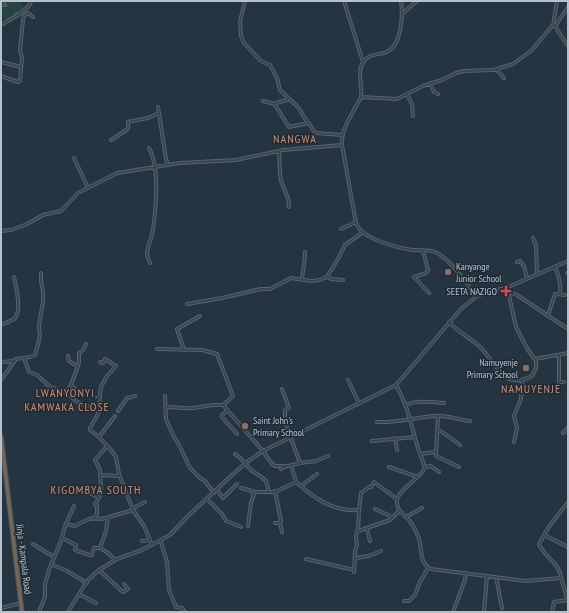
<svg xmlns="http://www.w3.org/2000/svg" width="569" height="613" font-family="'PT Sans Narrow',sans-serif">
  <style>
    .forest { fill: url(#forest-firs) }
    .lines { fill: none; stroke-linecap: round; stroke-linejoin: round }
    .minor-casing { stroke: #57646e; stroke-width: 4 }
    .highway-casing { stroke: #44515b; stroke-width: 5.5 }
    .minor { stroke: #394650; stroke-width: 2 }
    .highway { stroke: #776656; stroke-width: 3.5 }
    .education-dot { fill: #8d6e63; stroke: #1e2b36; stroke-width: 1.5 }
    .health-dot { fill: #e0444e; stroke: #1e2b36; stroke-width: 1.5 }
    .labels { text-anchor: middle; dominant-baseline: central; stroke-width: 3; stroke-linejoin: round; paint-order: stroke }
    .poi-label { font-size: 10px; fill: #b6c1cb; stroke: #1e2b36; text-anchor: start }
    .street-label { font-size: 10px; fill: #b6c1cb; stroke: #1e2b36 }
    .quarter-label { font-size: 12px; letter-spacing: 1px; fill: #d78865; stroke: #1e2b36 }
  </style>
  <defs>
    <pattern id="forest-firs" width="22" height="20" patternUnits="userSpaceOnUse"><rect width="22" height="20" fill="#274241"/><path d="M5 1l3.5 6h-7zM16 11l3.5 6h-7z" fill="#445c5b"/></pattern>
  </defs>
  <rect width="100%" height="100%" fill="#253441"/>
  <!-- forest -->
  <path class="forest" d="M1,1H19L25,9L7,21L1,16Z"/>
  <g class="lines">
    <defs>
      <path id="minor" d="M245,1L240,21L241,36L244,43L261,61L270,65L277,78L280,90L298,107L308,123
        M344,1L363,62
        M401,1C403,16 402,48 384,53C376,55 370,54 364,61C356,71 363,85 361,97C360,100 357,104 355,108C349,119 341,131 342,145L356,223C361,239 398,248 413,250C420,251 431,249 437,253C449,259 469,285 476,297
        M402,14L417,1
        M1,25C9,20 30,10 31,1
        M553,26L557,1
        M555,26L567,45
        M1,62L21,67
        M497,70L504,78
        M1,76L18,82L20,81L22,57L20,51L23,20L24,16L28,13L33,17
        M430,83L434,92L438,94
        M407,95L412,104L413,116
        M361,97L397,99L423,86L442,80L456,73L464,71L494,70L513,64L532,50L552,26L556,25L568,7
        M288,98L287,100L276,103L275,105L289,127L309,123L315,133L342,135
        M263,101L275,104
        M158,107L166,159L168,165
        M111,140L128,129V122L148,118L159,113
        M149,148C160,168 156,208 153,230C152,238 147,247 147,254C147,257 149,260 150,263
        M279,151C280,160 279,170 281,180C283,189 290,198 289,207
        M74,158L88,188
        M341,229L356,222
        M1,231L12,230L27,224L43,215L61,211L78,193L117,173L180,163L236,160L283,150L342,145
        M533,238L536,245L537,273
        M423,251L428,270L426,273L414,277L429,293
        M517,262L520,261L524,266L527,278
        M554,267C559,272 561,287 560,294
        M567,273H568
        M327,277L331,279L343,280
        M302,279C303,270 305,261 305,252
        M506,288L508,291L517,295L568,329
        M187,304L222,298L261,289H270L291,278L311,281L320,280L327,277L338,259L345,245L362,233
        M548,315L555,294L565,295
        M449,322C458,332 469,337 479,346C496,361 502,392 532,376L536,368V361L528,350L516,327L508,291
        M1,325C5,323 12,321 15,318C22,310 16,286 14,277
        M157,349L202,350L217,354L233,396L223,405L263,451L272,464L275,466H284
        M184,350L177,329L200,316
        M559,355V382H564
        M68,356L69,361L77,366
        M24,358L29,372L37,375L49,386L68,394L77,402L88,406
        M535,359L568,353
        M1,362L14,361
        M1,380L16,359L30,357L35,355L36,352L40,336L39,326L43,301V291L41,281V273
        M348,380L359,403
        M71,385L79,363V353L83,350L86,344
        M396,385C408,406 411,425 418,448C419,454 423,459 424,465C425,468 424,469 423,471C417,479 398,492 397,500C396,511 404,514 409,520C413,525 416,531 418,536C423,547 418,563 431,569L525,581L561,578L568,601
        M282,389L289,408L285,410V422L300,463L316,461L328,456
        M65,393L71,385L77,390
        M165,396L166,419L173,435L179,445L190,468L200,478L205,481L214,493
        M406,405C416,400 432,402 444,403
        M167,407C175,407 184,409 193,408C203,407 212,404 223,405
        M118,411L127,398L135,396
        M227,411L222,415V417L237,434
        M115,416L99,437L111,450L116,457L119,474L133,510L144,526L152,545
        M438,416L436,456L459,467
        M377,422C396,423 414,418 433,416C447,414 457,420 470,421
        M437,430L442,432L460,445
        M563,433L568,428
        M99,437L90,430V428L98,414L101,387L107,376L116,366L105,359L103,363L100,362
        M395,438L397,450
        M372,441L415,437
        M514,442L517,428L514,416L521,399L522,380
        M235,454C242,458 244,463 249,468C254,473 261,476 266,481L269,492
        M420,454L435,452
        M291,465L296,482
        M389,467L418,477
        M425,467L431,466L439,472
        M281,469C287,464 294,466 300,463
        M1,470L5,469
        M100,475L120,476
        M301,486L317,474
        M81,488L99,498
        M241,488L252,491L253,495
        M217,490L223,498L237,484
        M275,491L281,521L279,523H275
        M207,499L222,514L226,521L241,527
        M133,508L145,502
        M375,509L392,517
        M359,510L361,493L369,487H371L374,482L397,499
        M108,517L106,531L100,548L108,553L115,560
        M406,517L422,508
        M94,519L97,514V506L95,504L99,498L101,493L100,470L95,460L107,446
        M280,523L282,532
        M66,524L75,526L87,520L93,518L102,519L133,510
        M248,526L251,502L255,492H275L296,482C314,498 333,512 359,510L358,531L390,520L399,511
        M367,529L370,541
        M544,535L568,547
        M62,538L76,545L75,550L77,551L90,555H92L94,548H100
        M142,541L150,540
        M161,542L167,562L169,590L176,607L182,608L185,612
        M33,544L54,557
        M306,559L354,570
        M355,559L361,557L369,556L381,551
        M51,564L67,571L87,583
        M99,570L123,592L128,589L124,584
        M354,572L355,552L357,545L356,538L357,531
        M496,577L502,608
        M561,578C560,563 544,557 539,544L548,528L568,502
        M79,594L96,603
        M404,601H409L415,595L420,582L428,568
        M1,608L21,603
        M39,612L45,597V584L49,570L61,541L65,526L74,506
        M68,612L87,581L99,570L117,559L142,550L170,535L188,516L232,475L247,462L263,451L396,385L461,309L476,297L488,292L506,288L568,261
        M453,612L465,580L466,573
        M484,612L487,576
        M552,612L554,602L567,600"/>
      <path id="highway" d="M1,436L22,612"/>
    </defs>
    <!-- minor casing -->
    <use href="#minor" class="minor-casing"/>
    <!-- highway casing -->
    <use href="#highway" class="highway-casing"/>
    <!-- minor -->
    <use href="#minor" class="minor"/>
    <!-- highway -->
    <use href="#highway" class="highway"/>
  </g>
  <!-- markers -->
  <g class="education-dot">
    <circle cx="448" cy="272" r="4"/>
    <circle cx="526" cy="368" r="4"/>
    <circle cx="245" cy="426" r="4"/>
  </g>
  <path class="health-dot" d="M504 285h4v4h4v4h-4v4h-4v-4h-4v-4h4z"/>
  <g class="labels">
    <!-- poi labels -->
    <g class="poi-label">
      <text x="456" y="266">Kanyange<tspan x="456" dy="12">Junior School</tspan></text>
      <text x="497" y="291" text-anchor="end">SEETA NAZIGO</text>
      <text x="518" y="362" text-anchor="end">Namuyenje<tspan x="518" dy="12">Primary School</tspan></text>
      <text x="253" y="420">Saint John's<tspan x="253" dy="12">Primary School</tspan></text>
    </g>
    <!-- street labels -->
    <g class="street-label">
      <text transform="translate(24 559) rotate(83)">Jinja - Kampala Road</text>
    </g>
    <!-- quarter labels -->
    <g class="quarter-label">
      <text x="295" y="138">NANGWA</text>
      <text x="531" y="388">NAMUYENJE</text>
      <text x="67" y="392">LWANYONYI,<tspan x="67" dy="14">KAMWAKA CLOSE</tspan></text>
      <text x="96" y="489">KIGOMBYA SOUTH</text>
    </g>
  </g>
  <!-- border -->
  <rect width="569" height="613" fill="none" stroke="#b6c1cb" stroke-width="4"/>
</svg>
